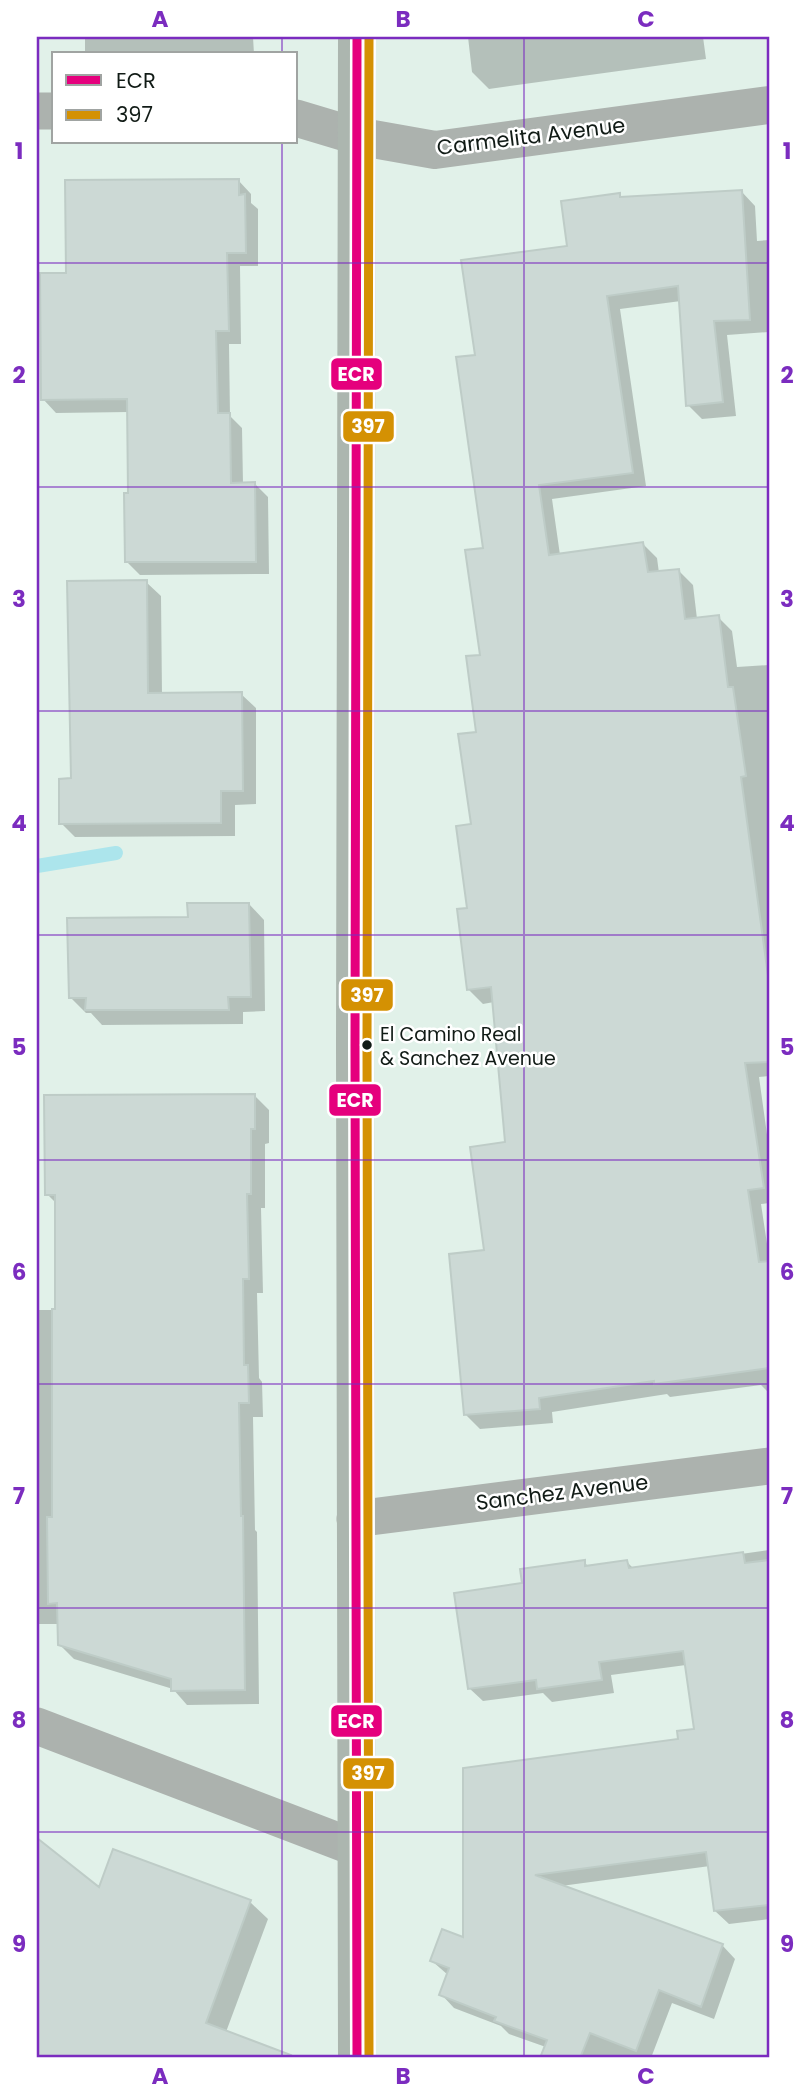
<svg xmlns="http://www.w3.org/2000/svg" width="806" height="2095" font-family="Poppins,sans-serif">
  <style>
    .shadow { fill: #0003 }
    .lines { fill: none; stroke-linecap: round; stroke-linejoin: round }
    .stream { stroke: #ace5ec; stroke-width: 14 }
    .building { fill: #ccd9d5; stroke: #beccc7; stroke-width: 2 }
    .minor { stroke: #acb2ae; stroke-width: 37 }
    .tertiary { stroke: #acb2ae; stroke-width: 38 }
    .primary { stroke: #acb6af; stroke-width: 38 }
    .bus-1-casing { stroke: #fff; stroke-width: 14 }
    .bus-2-casing { stroke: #fff; stroke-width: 14 }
    .bus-1 { stroke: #e5007d; stroke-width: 9 }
    .bus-2 { stroke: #d49103; stroke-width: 9 }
    .grid { fill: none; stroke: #7b2cbf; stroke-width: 2; stroke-opacity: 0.55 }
    .bus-dot { fill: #111b16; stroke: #fff; stroke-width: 2.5 }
    .labels { text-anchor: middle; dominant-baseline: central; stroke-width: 5; stroke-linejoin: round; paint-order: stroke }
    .bus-label { font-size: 19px; fill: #111b16; stroke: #fff; text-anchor: start }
    .street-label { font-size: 21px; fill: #111b16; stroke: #fff }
    .line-badge { stroke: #fff; stroke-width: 2.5 }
    .badge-label { font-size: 19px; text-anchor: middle; font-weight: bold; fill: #fff }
    .neatline { fill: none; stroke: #7b2cbf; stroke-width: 2.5 }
    .grid-label { font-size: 23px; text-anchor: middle; font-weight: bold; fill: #7b2cbf }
  </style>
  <rect width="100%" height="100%" fill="#e1f1e9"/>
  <!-- shadow -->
  <path class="shadow" d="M37,37H253L254,54H88L85,51V39H37Z
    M468,37H703L706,59L489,89L472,72Z
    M238,180L251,194V203L258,209V266H240L241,344H229L230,416L242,428L243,484H255L268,497L269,574L140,575L126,561L130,495L129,412L56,413L43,399L68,275Z
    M741,191L755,206L757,241L769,240V332L727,335L736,416L702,419L688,405L681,301L620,309L646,486L552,499L560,555L643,544L657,558L659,573L679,571L693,585L697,619L718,617L732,631L737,667L769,665V1076L759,1077L769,1149V1203L761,1204L769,1257V1390L767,1391L761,1385L670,1397L667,1394L552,1412L553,1423L480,1429L466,1415L486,1252L507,1143L494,1002L483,1004L469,990V909L482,656L485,550L477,356L569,247L619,195L623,199Z
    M146,582L161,596L162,695L241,694L256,708V804L235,805V836L75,837L61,823L73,780Z
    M249,904L264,920L265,1011L243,1012V1024L102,1025L91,1013H86L71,998Z
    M254,1095L269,1110V1143L265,1144V1208H261L263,1293H257L259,1378L262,1382L263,1417H253L255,1530L257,1532L259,1704L187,1705L173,1689L74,1659L59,1644V1624H37V1310H57V1204L47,1194Z
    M769,1550V1654L735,1659L761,1722L769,1730V1919L729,1924L715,1911L710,1866L561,1886L722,1945L735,1959L714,2019L672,2003L651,2058H577L509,2034L501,2026L454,2008L441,1994L448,1975L432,1961L465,1940L680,1741L696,1731L686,1665L611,1675L614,1693L552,1702L543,1693L483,1701L469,1688L524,1585L584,1562L589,1567L627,1562L634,1569Z
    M37,1840L99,1890L114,1851L250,1902L268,1919L226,2032L257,2055L255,2058H37Z"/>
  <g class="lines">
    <!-- stream -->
    <path class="stream" d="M37,866L116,853"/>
  </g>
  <!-- building -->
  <path class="building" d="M239,179V195L245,194L246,253H227L229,331H216L218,413H230L231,483L255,482L256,562H125L124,493H128L127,399L41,400L40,273H66L65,180Z
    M742,190L750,320L714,321L723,402L686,406L678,286L607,296L633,473L539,485L549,555L643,542L648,572L679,569L685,619L719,615L728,687H733L746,776L741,777L769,983V1062L745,1063L764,1188L748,1190L759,1262L769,1261V1368L654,1384V1381L539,1398L540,1409L464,1415L449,1254L484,1250L470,1147L505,1142L491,987L467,990L457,909L467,908L456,826L471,824L458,734L476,732L466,656L480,655L465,550L483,548L456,357L475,355L461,260L567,246L561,201L620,193V197Z
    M147,580L148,693L242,692L243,791H221V823L59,824V779L71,778L67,581Z
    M187,903H249L251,997H228L229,1010H85L86,998H69L67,918L188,917Z
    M255,1094V1129H251V1194H247L249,1279H243L244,1365H248L249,1403H239L241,1516H243L245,1690L171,1691V1679L58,1645L57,1603L48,1604L47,1517H52V1309H55V1195H45L44,1095Z
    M743,1552L745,1563L769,1560V1905L714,1911L706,1852L535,1875L723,1944L701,2007L659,1990L636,2051L590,2033L580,2058H540L547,2040L494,2021L496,2017L439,1995L449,1968L430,1961L442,1929L463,1937V1768L678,1739L677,1731L694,1729L683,1651L599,1662L602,1680L537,1689L536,1680L468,1689L454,1593L522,1583L520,1569L585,1560V1566L627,1560L629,1568Z
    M37,1838L99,1887L113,1849L251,1900L206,2023L291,2055L290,2058H37Z"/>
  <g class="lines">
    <!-- minor -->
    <path class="minor" d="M37,111H54
      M296,118L356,136
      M355,1519L769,1466
      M37,1726L356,1848"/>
    <!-- tertiary -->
    <path class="tertiary" d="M356,136L435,150L769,105"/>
    <!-- primary -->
    <path class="primary" d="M357,2058L355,1046L357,37"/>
    <defs>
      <path id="bus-1" d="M357,37L355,1046L357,2058"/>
      <path id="bus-2" d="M369,37L367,1046L369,2058"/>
    </defs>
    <!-- bus-1 casing -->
    <use href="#bus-1" class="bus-1-casing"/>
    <!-- bus-2 casing -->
    <use href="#bus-2" class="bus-2-casing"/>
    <!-- bus-1 -->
    <use href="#bus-1" class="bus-1"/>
    <!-- bus-2 -->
    <use href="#bus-2" class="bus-2"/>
  </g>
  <!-- grid -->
  <path class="grid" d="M282,37V54M524,37V2058M282,142V2058M37,263H769M37,487H769M37,711H769M37,935H769M37,1160H769M37,1384H769M37,1608H769M37,1832H769"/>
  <!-- markers -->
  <circle class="bus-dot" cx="367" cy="1045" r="6"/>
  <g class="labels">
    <!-- bus labels -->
    <g class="bus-label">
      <text x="380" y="1034">El Camino Real<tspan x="380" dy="24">&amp; Sanchez Avenue</tspan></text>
    </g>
    <!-- street labels -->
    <g class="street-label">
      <text transform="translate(531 136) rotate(-7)">Carmelita Avenue</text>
      <text transform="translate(562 1492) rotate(-7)">Sanchez Avenue</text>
    </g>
  </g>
  <g class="line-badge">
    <rect x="330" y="357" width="53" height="34" rx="7" fill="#e5007d"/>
    <rect x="342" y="410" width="53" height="33" rx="7" fill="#d49103"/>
    <rect x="340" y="978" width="54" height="34" rx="7" fill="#d49103"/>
    <rect x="328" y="1083" width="54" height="34" rx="7" fill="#e5007d"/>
    <rect x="330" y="1704" width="53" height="34" rx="7" fill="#e5007d"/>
    <rect x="342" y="1757" width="53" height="33" rx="7" fill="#d49103"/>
  </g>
  <g class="badge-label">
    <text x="356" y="381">ECR</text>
    <text x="368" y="433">397</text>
    <text x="367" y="1002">397</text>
    <text x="355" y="1107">ECR</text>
    <text x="356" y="1728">ECR</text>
    <text x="368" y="1780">397</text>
  </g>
  <!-- border -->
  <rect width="806" height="2095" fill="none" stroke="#ffffff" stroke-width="77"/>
  <!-- legend -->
  <rect x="52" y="52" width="245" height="91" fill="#ffffff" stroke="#a0a4a2" stroke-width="2"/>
  <rect x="66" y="75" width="35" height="10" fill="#e5007d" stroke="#a0a4a2" stroke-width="2"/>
  <text x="116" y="88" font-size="21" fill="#111b16">ECR</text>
  <rect x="66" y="110" width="35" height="10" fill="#d49103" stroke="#a0a4a2" stroke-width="2"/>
  <text x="116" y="122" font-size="21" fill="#111b16">397</text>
  <rect x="38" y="38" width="730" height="2018" class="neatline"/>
  <g class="grid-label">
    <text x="160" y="27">A</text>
    <text x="403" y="27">B</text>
    <text x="646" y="27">C</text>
    <text x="19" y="159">1</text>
    <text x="787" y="159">1</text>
    <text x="19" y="383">2</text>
    <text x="787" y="383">2</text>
    <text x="19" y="607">3</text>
    <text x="787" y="607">3</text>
    <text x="19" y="831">4</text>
    <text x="787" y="831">4</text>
    <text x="19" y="1055">5</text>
    <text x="787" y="1055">5</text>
    <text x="19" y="1280">6</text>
    <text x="787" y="1280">6</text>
    <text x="19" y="1504">7</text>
    <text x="787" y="1504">7</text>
    <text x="19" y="1728">8</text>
    <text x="787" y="1728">8</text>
    <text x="19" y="1952">9</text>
    <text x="787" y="1952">9</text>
    <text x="160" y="2084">A</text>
    <text x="403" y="2084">B</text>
    <text x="646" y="2084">C</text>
  </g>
</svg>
